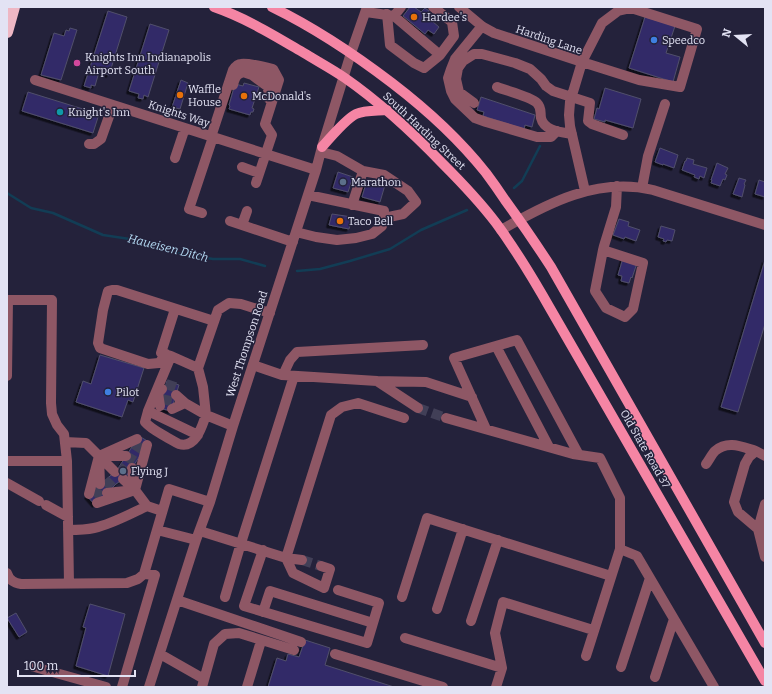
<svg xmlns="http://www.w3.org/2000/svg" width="772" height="694" font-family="Bitter,serif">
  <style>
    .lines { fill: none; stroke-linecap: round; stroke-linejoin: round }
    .stream { stroke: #123d55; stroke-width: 2.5 }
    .building { fill: #332968; stroke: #504f6b; filter: url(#shadow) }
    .minor-tunnel { stroke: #413f57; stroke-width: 10; stroke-dasharray: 10 5; stroke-linecap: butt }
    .minor { stroke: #8e5765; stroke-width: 10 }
    .major { stroke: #f585a4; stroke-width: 10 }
    .highway { stroke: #eeb7c4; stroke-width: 12 }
    .food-dot { fill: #e8710a; stroke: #24223b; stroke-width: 1.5 }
    .shop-dot { fill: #3f7fe0; stroke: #24223b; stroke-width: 1.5 }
    .hotel-dot { fill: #d1479c; stroke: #24223b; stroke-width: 1.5 }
    .culture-dot { fill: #0f9aa8; stroke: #24223b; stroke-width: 1.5 }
    .service-dot { fill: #5c6f8a; stroke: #24223b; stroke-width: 1.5 }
    .labels { text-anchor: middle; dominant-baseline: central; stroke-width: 3; stroke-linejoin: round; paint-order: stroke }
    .poi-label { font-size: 11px; fill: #e3e3f4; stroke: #24223b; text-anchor: start }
    .street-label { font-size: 11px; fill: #e3e3f4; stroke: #24223b }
    .water-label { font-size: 12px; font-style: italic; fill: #b3d9f3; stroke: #24223b }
  </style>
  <defs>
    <filter id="shadow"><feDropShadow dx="-2.5" dy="2.5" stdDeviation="0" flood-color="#0009"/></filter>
  </defs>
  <rect width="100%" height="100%" fill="#24223b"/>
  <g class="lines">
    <!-- stream -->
    <path class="stream" d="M514,188L522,181L540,146
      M7,193L31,208L53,213L103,235L143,241L176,253L213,259H240L265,266
      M297,271L320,269L350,261L390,249L421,230L467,210"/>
  </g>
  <!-- building -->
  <path class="building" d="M410,7H414L421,12L425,8L429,11L426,16L439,27L434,34L428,30L425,34L403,16Z
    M108,11L127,17L109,75L99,72L95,86L91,85V88L84,86Z
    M645,17L675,26L666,53L680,57L673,82L629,68Z
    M150,24L169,30L148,97L144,95L143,99L138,98L139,94L129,91Z
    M70,28L77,30L61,80L41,75L54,33L64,36L66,30L69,31Z
    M181,80L188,83L180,109L172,107Z
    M244,83L259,87L252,108L254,109L253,112H251L250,115L229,109L230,106L229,105L235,84L243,86Z
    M605,88L641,99L633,128L605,120V122L594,119L597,108L599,109Z
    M28,92L99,114L93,133L22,111Z
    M481,97L535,115L532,127L525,125L524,129L483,116L484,112L477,110Z
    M660,148L678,155L674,168L663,164V165L655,162Z
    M687,158L694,160L693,164L707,168L704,178L700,176L699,179L694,177L695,175L682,170L685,161H686Z
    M717,163L728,168L725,174L727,175L725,180L723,179L720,186L711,183L712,180H711Z
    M338,172L353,177L348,192L333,188Z
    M739,178L746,180L744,184L745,185L742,197L733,194Z
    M367,180L385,185L380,202L362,197Z
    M759,180L765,182V197L755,194Z
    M332,214L352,217L349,229L329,225Z
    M619,219L629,222L628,226L640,230L636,241L625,237L624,239L613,235Z
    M661,226L675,230L672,241L667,240L666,242L663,241L664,239L658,237Z
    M623,258L637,263L632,278L631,277L629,283L621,281L622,276L618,275Z
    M765,260V324L738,412L721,407Z
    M100,355L144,368L133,402L128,400L122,417L76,402L83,381L91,384Z
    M167,381L179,385L171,411L159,408Z
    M139,436L149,442L126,477L116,484L95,505L87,496L117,470Z
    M90,604L125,614L108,676L76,666L86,628L83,627Z
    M16,613L27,632L19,637L7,618Z
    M305,640L330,648L325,665L394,687H268L277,658L286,661L288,654L299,657Z"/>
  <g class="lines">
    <!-- minor-tunnel -->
    <path class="minor-tunnel" d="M166,384L178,388
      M162,399L174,402
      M418,408L446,418
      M134,444L143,450
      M126,456L136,462
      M119,467L128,474
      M105,480L113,488
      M94,489L102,498
      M302,560L321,566"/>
    <!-- minor -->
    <path class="minor" d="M459,7L483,27L494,33L582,62L570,102L569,115L570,126L585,191
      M631,8L697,29L680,87L639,80L582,62L602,23L618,11Z
      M366,12L394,16L401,7
      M387,14L390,45L414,63L424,68L440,55
      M394,16L440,55L454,36L452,22L433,7
      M482,26L455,59L451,69L448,78L451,91L455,99L475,118L486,122L537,137H551L557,131
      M246,73L252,75L267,86L269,93
      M35,80L316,170
      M233,85C234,81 235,76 239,74C243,71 263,71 266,74C272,80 270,92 269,99
      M497,87C507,91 530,96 537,103C542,108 540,112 541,118C544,131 561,132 572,134
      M474,103L459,92L456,79L458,68L463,61L474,54H482L515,63L530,69L541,79L546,86L553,91L590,103L588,121L592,124L623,135
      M211,137L233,70C235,67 237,64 241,64C248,63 265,67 273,69L279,80L265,124L272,135L256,183
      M89,144H94L101,139L113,105
      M321,152L337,156L363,171L352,205
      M175,158L185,128
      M242,167L259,173
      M363,171L384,175L408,191L416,202L403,214L384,218
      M642,188L648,156L665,104
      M247,211L242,225L293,242
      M202,213L189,209L213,137
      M230,221L242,225
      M501,230C548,203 597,177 653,190L765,225
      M296,232L316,237L337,240L356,238L372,234L382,226L384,218V211L308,195
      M603,250L643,263L633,309L625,317L606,308L595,291L603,250L604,246L616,207L617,186
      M175,309L161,353L171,356L198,368
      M496,346L549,447
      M166,354L159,363L148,364L100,348L98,343L103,310L108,291L112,290H117L214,321
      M171,356L148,411L145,422C151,429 160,433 168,438C172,440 176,443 179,444C196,449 202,426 206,415L185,403L172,409
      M253,365L282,375L377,381L418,408
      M283,375L290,360L297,352L423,345
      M7,376L8,300H52L51,403L52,414L57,425L64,434L67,461L69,584
      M377,381L426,382L472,397
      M176,395L185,403L180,402
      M160,406L158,393L162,389
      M148,411L198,435
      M446,418L573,454L600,458L620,498V549L586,656
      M233,426L206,415L203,387L198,368L218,310L229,303L241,304L270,313
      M486,429L454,358L517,340L579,455
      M65,442L86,443L115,472
      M147,445L135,490L147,506
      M765,456L756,451L749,457L745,464L734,502L738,512L758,529L765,531
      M7,461H67
      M706,464C709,460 712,454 715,451C728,440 742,447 756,451
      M132,468L134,486
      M123,479L135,490
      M7,483L39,501
      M100,484L99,456H126
      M89,494L99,456L137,439
      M97,503L135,490L107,493
      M765,504L758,529L765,557
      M46,505L68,517
      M68,530C77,530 85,530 94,528C112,524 130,514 147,506L162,511
      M157,530L196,540
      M200,531L286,558L331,415L342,407L358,403L404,418
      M620,549L637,556L714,687
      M263,550L244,606L367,643L379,603L338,590
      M302,560L286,558L293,573L324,588L330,569L321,566
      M7,573C9,580 14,583 21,584L127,583L138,579L144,574L169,489L210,502
      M225,597L241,543L294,376
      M402,597L427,518L611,576
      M177,600L301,642
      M437,609L463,529
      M263,612L270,591L373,623
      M471,621L498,540
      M405,638L502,668L496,687
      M160,654L204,679
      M335,654L443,687
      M31,666L106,687
      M621,667L650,578
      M502,668L495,633L503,602L593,630
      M655,677L674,619
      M122,687L155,575L144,574
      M149,687L196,540L210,502L233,426L316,170L322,147L351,53L367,7
      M202,687L214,644L225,634L239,633L294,650
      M247,687L261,641"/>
    <!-- major -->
    <path class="major" d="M214,7C246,18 275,36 304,53C317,61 332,69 345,78C381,103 413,133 443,164C462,183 480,202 496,223C516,250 534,280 551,310L765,681
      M272,7C315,28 354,54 392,83C426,109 459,139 486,173C492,181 499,191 505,200C521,222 536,244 551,267L765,643
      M322,147C329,139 347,118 356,114C365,110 377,111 387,110"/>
    <!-- highway -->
    <path class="highway" d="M7,32L14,7"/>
  </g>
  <!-- markers -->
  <g class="food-dot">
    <circle cx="414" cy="17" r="4"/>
    <circle cx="180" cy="95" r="4"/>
    <circle cx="244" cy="96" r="4"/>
    <circle cx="340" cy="221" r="4"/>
  </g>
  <g class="shop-dot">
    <circle cx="654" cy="40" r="4"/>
    <circle cx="108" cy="392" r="4"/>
  </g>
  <circle class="hotel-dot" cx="77" cy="63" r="4"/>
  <circle class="culture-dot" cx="60" cy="112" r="4"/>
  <g class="service-dot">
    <circle cx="343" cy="182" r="4"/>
    <circle cx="123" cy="471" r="4"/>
  </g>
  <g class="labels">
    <!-- poi labels -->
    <g class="poi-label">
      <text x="422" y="17">Hardee's</text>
      <text x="662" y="40">Speedco</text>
      <text x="85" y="57">Knights Inn Indianapolis<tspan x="85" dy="13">Airport South</tspan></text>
      <text x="188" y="89">Waffle<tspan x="188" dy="13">House</tspan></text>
      <text x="252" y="96">McDonald's</text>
      <text x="68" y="112">Knight's Inn</text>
      <text x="351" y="182">Marathon</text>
      <text x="348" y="221">Taco Bell</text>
      <text x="116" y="392">Pilot</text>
      <text x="131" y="471">Flying J</text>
    </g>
    <!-- street labels -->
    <g class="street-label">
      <text transform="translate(549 40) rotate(19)">Harding Lane</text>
      <text transform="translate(179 114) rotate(18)">Knights Way</text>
      <text transform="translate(424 131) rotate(43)">South Harding Street</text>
      <text transform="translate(247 344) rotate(-72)">West Thompson Road</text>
      <text transform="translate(645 449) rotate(60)">Old State Road 37</text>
    </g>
    <!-- water labels -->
    <g class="water-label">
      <text transform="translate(168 248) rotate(14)">Haueisen Ditch</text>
    </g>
  </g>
  <!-- border -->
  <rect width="772" height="694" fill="none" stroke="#e3e3f4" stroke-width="16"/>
  <!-- north arrow -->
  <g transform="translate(736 36) rotate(288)" stroke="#24223b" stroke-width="3" paint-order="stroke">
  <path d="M0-3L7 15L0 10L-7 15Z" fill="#e3e3f4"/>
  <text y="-6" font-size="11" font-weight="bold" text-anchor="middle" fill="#e3e3f4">N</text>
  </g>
  <!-- scale -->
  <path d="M18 670v6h117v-6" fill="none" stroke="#e3e3f4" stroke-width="2"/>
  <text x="24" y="670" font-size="12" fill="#e3e3f4" stroke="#24223b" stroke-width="3" paint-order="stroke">100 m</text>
</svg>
